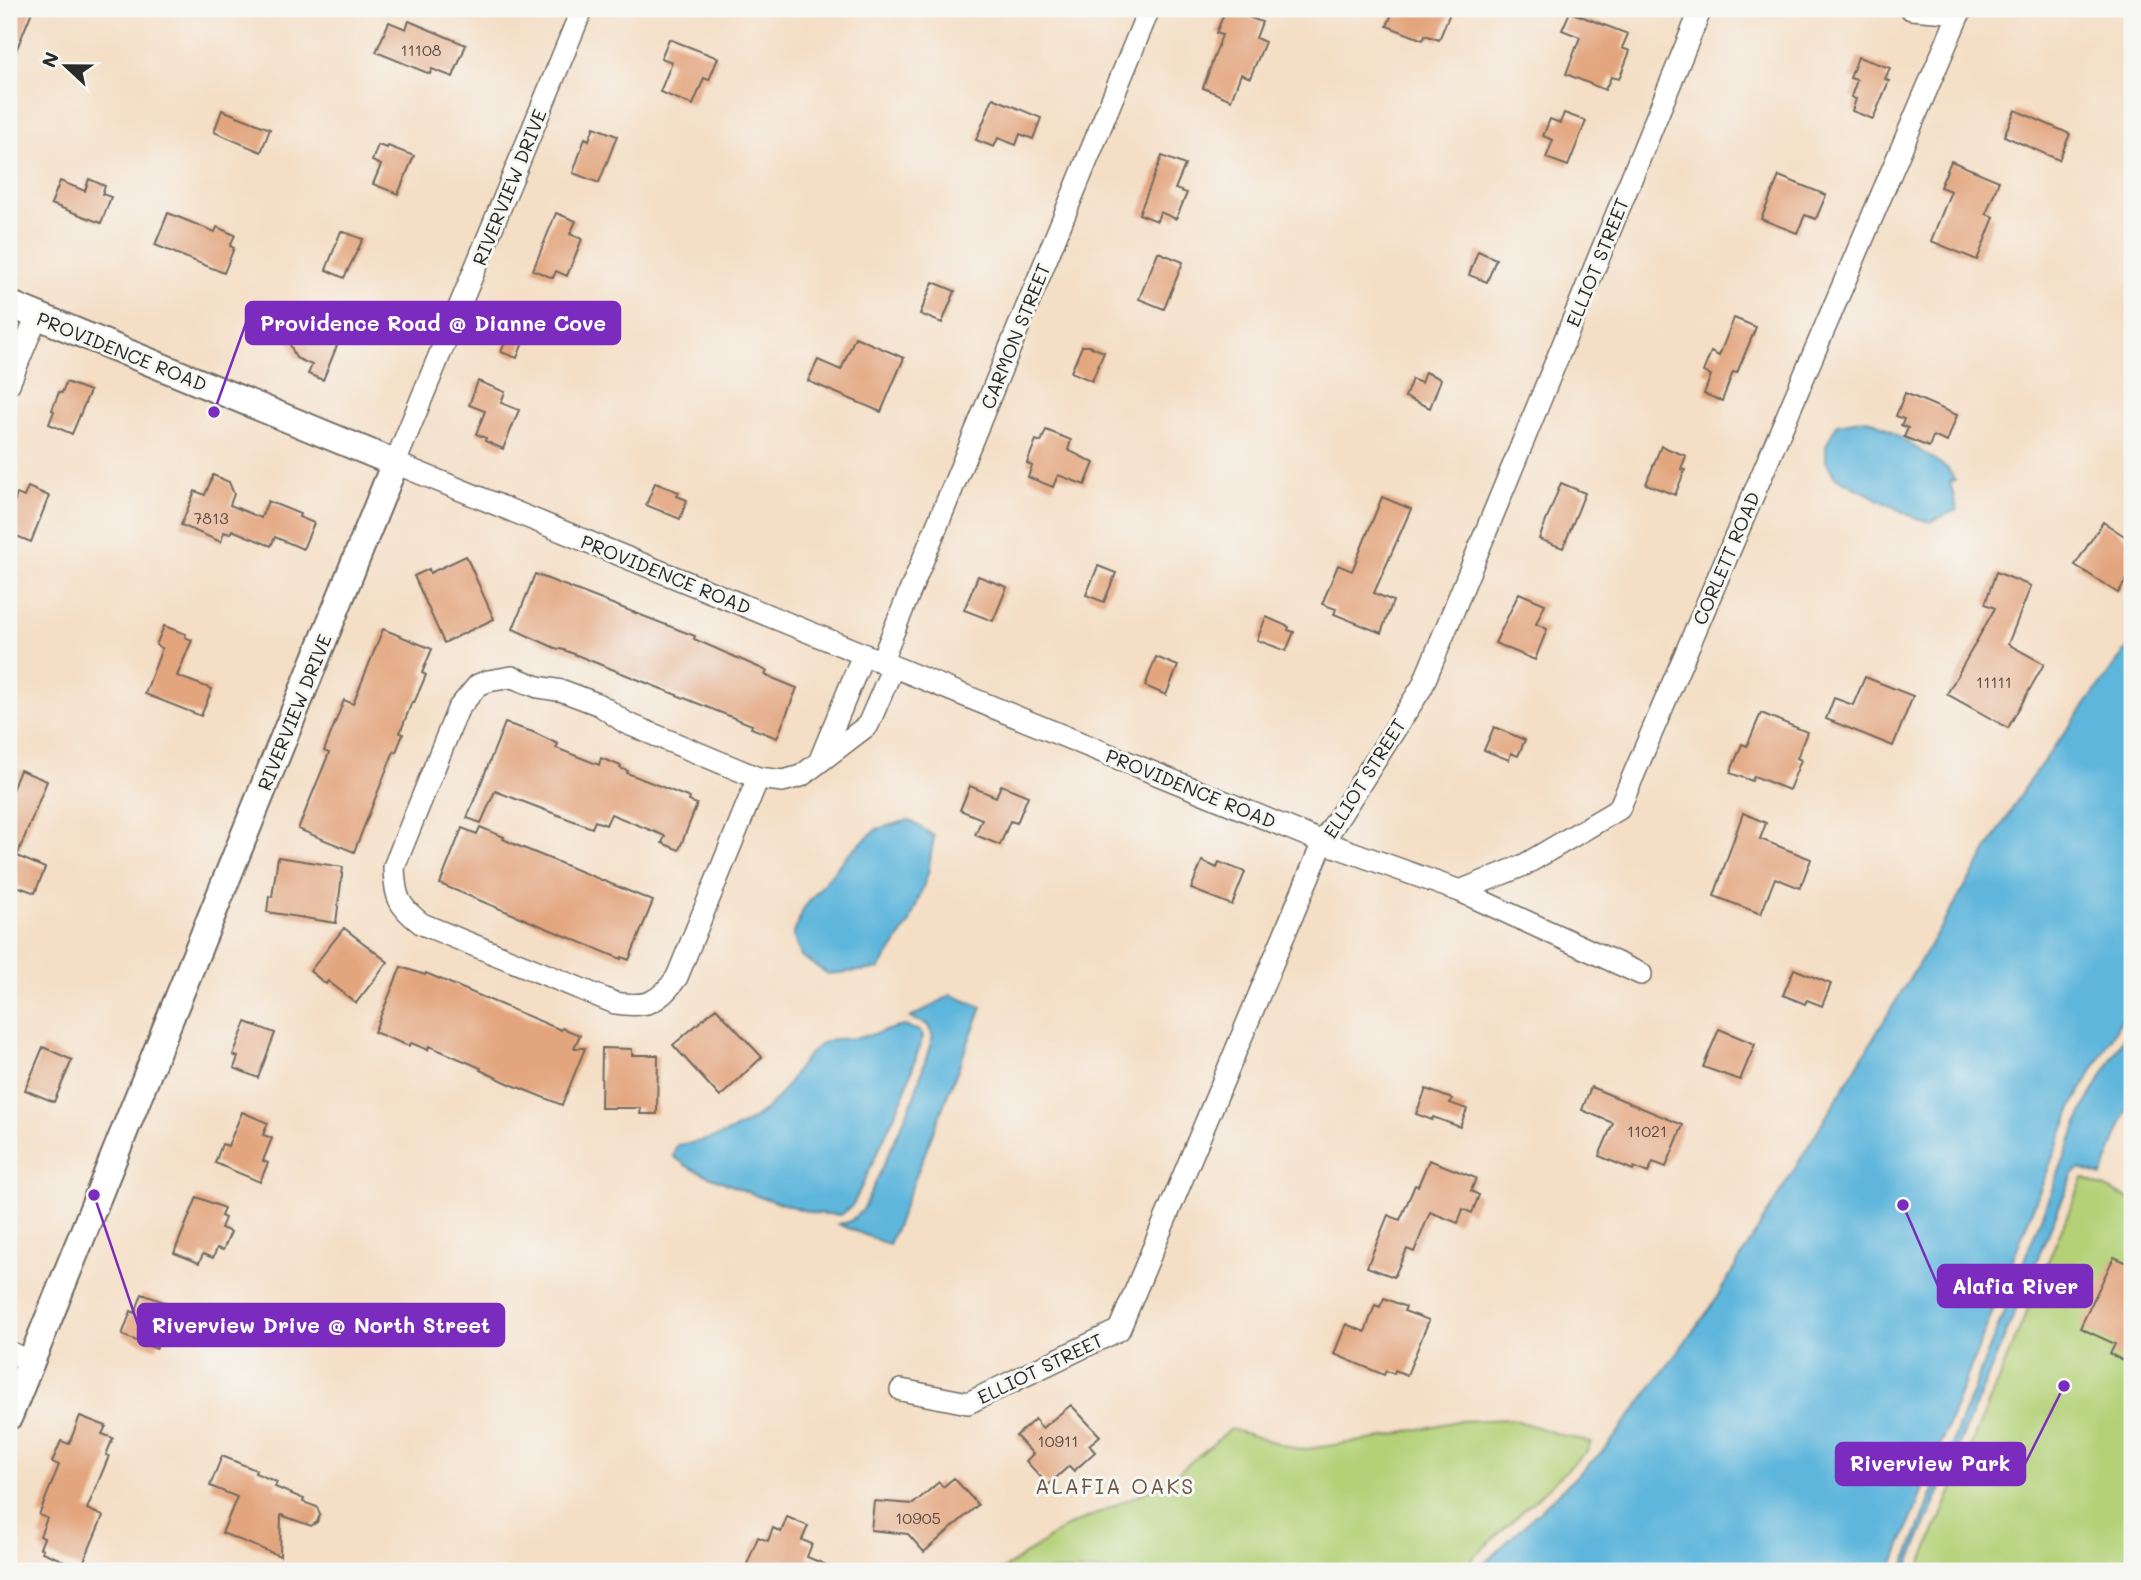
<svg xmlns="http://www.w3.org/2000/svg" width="2141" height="1580" font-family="Mali,sans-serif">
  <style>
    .green { fill: #b4d178; stroke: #707e52; stroke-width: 2 }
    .water { fill: #5fb6dc; stroke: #457084; stroke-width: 2 }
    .building { fill: #e3a57e }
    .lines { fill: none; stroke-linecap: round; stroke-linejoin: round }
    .minor-casing { stroke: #716a61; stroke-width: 24 }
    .tertiary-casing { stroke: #716a61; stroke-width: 30 }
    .minor { stroke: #fff; stroke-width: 21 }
    .tertiary { stroke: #fff; stroke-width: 26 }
    .labels { text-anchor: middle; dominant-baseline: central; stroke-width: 6; stroke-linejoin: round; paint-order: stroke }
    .number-label { font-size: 16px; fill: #594a40 }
    .street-label { font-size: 19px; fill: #2b2b2b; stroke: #f6f6f2 }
    .neighbourhood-label { font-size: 21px; letter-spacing: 2px; fill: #6b5648; stroke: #f6f6f2 }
    .leader { fill: none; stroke: #7b2cbf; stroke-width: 2.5 }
    .callout-dot { fill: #7b2cbf; stroke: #f6f6f2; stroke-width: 2.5 }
    .callout { fill: #7b2cbf; stroke: #7b2cbf; stroke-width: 2.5 }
    .callout-label { font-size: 21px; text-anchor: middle; font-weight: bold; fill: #fff }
  </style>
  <rect width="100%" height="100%" fill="#f6f6f2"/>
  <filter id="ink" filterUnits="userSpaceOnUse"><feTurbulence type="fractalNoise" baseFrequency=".0143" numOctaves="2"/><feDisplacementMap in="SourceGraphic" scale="14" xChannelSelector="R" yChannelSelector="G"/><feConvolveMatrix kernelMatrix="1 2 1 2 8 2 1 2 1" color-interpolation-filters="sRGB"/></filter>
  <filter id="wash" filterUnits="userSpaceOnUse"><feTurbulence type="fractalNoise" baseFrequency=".00686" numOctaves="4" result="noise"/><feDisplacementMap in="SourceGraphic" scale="28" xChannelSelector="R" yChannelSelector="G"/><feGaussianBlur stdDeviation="1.57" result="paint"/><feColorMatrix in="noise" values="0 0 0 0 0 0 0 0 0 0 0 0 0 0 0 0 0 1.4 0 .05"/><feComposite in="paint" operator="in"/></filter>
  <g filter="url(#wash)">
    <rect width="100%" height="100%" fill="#f4dec5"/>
    <!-- green -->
    <path class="green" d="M2083,1178L2132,1200V1571H1918Z
      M1512,1419L1561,1435L1591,1442L1587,1451L1459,1571H1001L1063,1529L1165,1483L1231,1429L1300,1450L1375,1439L1457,1421Z"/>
    <!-- water -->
    <path class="water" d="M1867,419L1879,424L1947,468L1955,480L1950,482L1957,510L1930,522L1913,517L1835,477L1826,461V446L1837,424Z
      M2132,642V1001L2074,1103L1891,1571H1476L1607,1447L1711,1307L2029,781Z
      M909,820L934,836L928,873L910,922L879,969L828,974L801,956L793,935L804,908L846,856L877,829Z
      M951,995L982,1007L889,1245L838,1224L849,1222L863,1210L913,1100L933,1036L927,1024L910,1018Z
      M2132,1023V1095L2102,1176L2080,1169L2073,1174L1906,1571H1902L2084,1108Z
      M904,1026L920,1031L923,1036L903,1097L853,1205L841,1215L813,1213L757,1196L690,1168L673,1156L677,1145C714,1141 752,1127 777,1098C792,1081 802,1057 821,1044C833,1036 844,1040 857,1038C873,1035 888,1029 904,1026Z"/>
    <g id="blocks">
      <!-- building -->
      <path class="building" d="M9,9H33L9,68Z
        M1226,9L1262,22L1256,38L1265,42L1250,78L1241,74L1231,100L1203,88L1222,35L1216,33Z
        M1394,9H1438L1450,13L1439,40L1425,35L1423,40L1387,26Z
        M1570,12L1628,34L1622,48L1630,51L1619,79L1611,77L1605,90L1566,74L1580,37L1562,30Z
        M409,21L466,45L453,77L432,69L430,74L376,52L389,22L406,29Z
        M669,39L718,58L709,80L704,78L693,105L660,92L672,62L661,58Z
        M1858,57L1890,68L1885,79L1889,81L1873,119L1852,111L1856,99L1851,97L1857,80L1850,78Z
        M993,98L1041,118L1033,139L1020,134L1016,145L998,138L994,147L976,140Z
        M222,110L270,129L261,152L214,132Z
        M2015,110L2070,134L2059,160L2004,136Z
        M1564,113L1586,121L1568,166L1546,158L1553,140L1543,136L1550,119L1560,123Z
        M594,127L617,136L599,183L573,173L585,138L589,140Z
        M378,145L387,148L388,146L414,156L398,194L373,184L381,165L372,161Z
        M1162,156L1185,165L1175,189L1187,193L1176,219L1160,212L1157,221L1139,214Z
        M1951,161L1999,181L1986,214L1994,217L1977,260L1931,241L1951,191L1940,187Z
        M1779,176L1826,195L1816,219L1805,215L1797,233L1761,219Z
        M89,179L105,186L102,194L111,197L101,223L51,204L60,181L85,191Z
        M168,213L215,232L217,227L235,235L230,246L234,248L224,273L155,245Z
        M556,213L576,221L570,234L582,239L567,276L556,271L553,278L533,270Z
        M341,231L363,239L344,278L326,270Z
        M1478,251L1496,259L1487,282L1469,275Z
        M1158,252L1183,262L1164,309L1139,299Z
        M933,282L955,291L942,323L920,314Z
        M504,303L529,313L520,335L525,337L517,358L501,352L506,340L501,338L504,330L495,326Z
        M318,313L346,324L323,380L308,374L312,365L296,358L289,342L295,328L309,334Z
        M1734,318L1756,327L1737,373L1733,372L1722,401L1704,394L1711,375L1703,372L1711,352L1719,356Z
        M855,337L904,358L881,412L808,381L818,360L841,370Z
        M1082,346H1089L1104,352L1092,381L1071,372Z
        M1425,372L1441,379L1430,408L1405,397L1412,379L1421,383Z
        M478,381L505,392L501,403L519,410L503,449L485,441L486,438L476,434L485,411L469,405Z
        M66,382L90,391L72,434L49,424L54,411L52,410L59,392L62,393Z
        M1905,393L1957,415L1947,442L1933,436L1929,447L1904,437L1908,428L1901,425L1904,419L1896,416Z
        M1046,430L1071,440L1068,450L1094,463L1085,485L1058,475L1053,487L1028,477L1032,466L1027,463L1036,440L1041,442Z
        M1661,446L1686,456L1681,469L1685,470L1675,495L1646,484Z
        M213,475L229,482L234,494L230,505L261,518L268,501L300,514L299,517L314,523L303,549L275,537L271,546L232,530L230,534L224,532L221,542L181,525L195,491L205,495Z
        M655,483L679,492L677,496L687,500L680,519L646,505Z
        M1561,483L1585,493L1563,548L1539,539Z
        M28,487L49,496L31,542L9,533V516L17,494L24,497Z
        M1382,497L1411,509L1374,593L1393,601L1381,633L1334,614L1336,609L1322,604L1338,565L1352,571Z
        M2103,522L2132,541V571L2118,593L2075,565Z
        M466,556L494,619L444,643L414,576L429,569L430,573Z
        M1098,566L1116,573L1104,602L1086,595Z
        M1996,572L2031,586L2008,644L2044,664L2008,728L1947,694L1995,608L1985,604Z
        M535,574L695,636L694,639L767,671L765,675L797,688L777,738L751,728L752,725L564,650L555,648L513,629Z
        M978,576L1007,587L993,621L964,610Z
        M1519,593L1545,604L1536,624L1547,629L1535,660L1495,643Z
        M1266,617L1289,627L1288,630L1294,632L1286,651L1257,640Z
        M164,626L186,634L185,637L192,640L177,676L212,689L201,716L145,694L162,648L156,645Z
        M383,629L432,649L422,673L426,675L414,703L412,702L400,733L403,734L396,752L394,751L354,852L298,829L329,753L324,751L344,700L353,704Z
        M1156,657L1178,666L1166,695L1145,686Z
        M1865,677L1913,696L1893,746L1826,719L1834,698L1853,705Z
        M1761,713L1807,732L1797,758L1801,760L1789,790L1754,776L1752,781L1730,773L1742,744L1747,746Z
        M505,723L533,732L558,744L556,748L599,765L601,758L621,766L620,768L628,771L627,773L690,798L689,801L697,804L679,850L662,843L665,836L611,814L606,825L595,821L592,828L495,791L481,823L467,818Z
        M1494,727L1525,740L1518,756L1511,753L1509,760L1484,750Z
        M20,770L47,781L17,856L45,868L35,893L9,883V798Z
        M1001,785L1028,796L1017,823L1010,821L1000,845L975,835L982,819L960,810L970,786L996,797Z
        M1743,813L1766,823L1760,839L1811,859L1800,888L1775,878L1761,914L1714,896Z
        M480,827L504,837L503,839L516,845L653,901L629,960L622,957L621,959L440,884L462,828L477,834Z
        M278,857L343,867L336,923L267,912L269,896L272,897Z
        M1202,861L1217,868L1219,862L1245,872L1232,905L1191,889Z
        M344,928L388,962L356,1003L328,981L326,984L310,971Z
        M401,967L425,975L426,973L561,1030L562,1028L580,1035L574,1048H585L562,1105L510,1084L480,1070L481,1068L429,1046L428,1050L411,1043L409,1046L374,1032Z
        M1794,969L1831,984L1822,1006L1807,1000L1805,1004L1783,995Z
        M716,1008L762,1057L720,1097L673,1045Z
        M246,1022L275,1033L258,1078L234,1068L238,1057L233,1055Z
        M1719,1029L1755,1044L1740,1080L1703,1067Z
        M43,1047L72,1060L54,1102L25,1090Z
        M602,1048L632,1049V1055H658L657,1114H640L641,1108H601Z
        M1591,1087L1683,1125L1666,1167L1653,1162L1648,1173L1634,1167L1633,1170L1599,1156L1613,1123L1582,1110Z
        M1426,1089L1452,1099L1450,1103L1467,1109L1460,1127L1433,1117L1432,1120L1416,1114Z
        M242,1112L268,1123L263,1135L272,1138L263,1161L268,1163L260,1182L215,1163L222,1144L228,1146Z
        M1429,1160L1476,1178L1471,1191L1479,1195L1472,1213L1463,1209L1458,1223L1430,1212L1414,1252L1407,1249L1394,1277L1367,1267L1388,1215L1400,1220L1415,1185L1418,1186Z
        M197,1197L224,1208L221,1216L225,1218L221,1228L231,1232L223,1250L217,1248L213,1258L203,1254L199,1263L174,1253Z
        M2114,1257L2132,1265V1365L2110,1354L2115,1344L2080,1328Z
        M142,1294L167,1303L156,1329L164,1332L156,1349L122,1335L131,1311L135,1313Z
        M1384,1298L1406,1307L1404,1311L1429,1320L1407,1375L1395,1370L1394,1374L1386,1371L1384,1375L1334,1354L1346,1324L1365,1332L1375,1305L1380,1307Z
        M1071,1405L1100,1436L1089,1445L1095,1452L1074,1471L1069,1466L1048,1485L1026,1461L1033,1454L1016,1436L1035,1419L1042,1428Z
        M80,1416L106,1426L102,1434L113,1438L106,1455L109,1456L87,1509L103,1516L81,1568L42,1552L43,1549L40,1548L44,1538L40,1536L47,1518L39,1515L59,1465L52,1462L61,1441L69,1444Z
        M222,1456L256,1470L255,1473L277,1482L275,1487L304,1499L303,1502L317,1507L320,1515L317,1522L311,1526L281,1515L280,1556L222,1533L237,1497L210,1486Z
        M954,1478L978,1505L924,1552L908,1534L871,1530L874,1501L913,1504L939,1482L943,1487Z
        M787,1517L808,1526L802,1540L812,1544L807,1557L841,1571H756L746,1567L758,1537L768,1541L773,1528L781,1532Z"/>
    </g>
  </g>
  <g filter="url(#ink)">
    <use href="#blocks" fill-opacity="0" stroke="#716a61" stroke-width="2"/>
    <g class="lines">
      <defs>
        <path id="minor" d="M582,9L395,463L1323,842L1460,891L1524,865L1619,809L1961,9
          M1911,9L1960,13
          M9,384L37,316
          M881,662L1149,9
          M820,760L863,655
          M758,778L677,977C659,1003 646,1008 615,1003L422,924C398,906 395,897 394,867L458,709L478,685L488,681L512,677L538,687L563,691L600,705L626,723L758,778L783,781L801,776L868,725L893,667
          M1460,891L1641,974
          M9,1352L31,1361
          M901,1390L968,1403L1119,1330L1323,842L1422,687L1701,9"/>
        <path id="tertiary" d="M9,304L395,463L9,1416"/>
      </defs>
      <!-- minor casing -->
      <use href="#minor" class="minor-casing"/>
      <!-- tertiary casing -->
      <use href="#tertiary" class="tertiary-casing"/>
      <!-- minor -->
      <use href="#minor" class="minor"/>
      <!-- tertiary -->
      <use href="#tertiary" class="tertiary"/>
    </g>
  </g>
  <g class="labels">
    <!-- number labels -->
    <g class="number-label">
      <text x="421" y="49">11108</text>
      <text x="211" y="517">7813</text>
      <text x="1994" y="681">11111</text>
      <text x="1647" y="1130">11021</text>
      <text x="1058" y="1440">10911</text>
      <text x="918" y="1517">10905</text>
    </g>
    <!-- street labels -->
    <g class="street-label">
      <text transform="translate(509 187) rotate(-68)">RIVERVIEW DRIVE</text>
      <text transform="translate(1597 262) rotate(-68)">ELLIOT STREET</text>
      <text transform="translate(1015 336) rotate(-68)">CARMON STREET</text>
      <text transform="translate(122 351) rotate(22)">PROVIDENCE ROAD</text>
      <text transform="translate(1726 558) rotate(-67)">CORLETT ROAD</text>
      <text transform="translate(666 574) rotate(22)">PROVIDENCE ROAD</text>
      <text transform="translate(294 712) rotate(-68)">RIVERVIEW DRIVE</text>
      <text transform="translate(1364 778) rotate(-58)">ELLIOT STREET</text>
      <text transform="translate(1191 788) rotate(22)">PROVIDENCE ROAD</text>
      <text transform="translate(1040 1368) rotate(-26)">ELLIOT STREET</text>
    </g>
    <!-- neighbourhood labels -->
    <g class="neighbourhood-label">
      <text x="1115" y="1485">ALAFIA OAKS</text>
    </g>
  </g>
  <!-- callouts -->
  <path class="leader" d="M214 412L246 323M1903 1205L1938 1286M94 1195L138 1325M2064 1386L2025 1464"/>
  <g class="callout-dot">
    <circle cx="214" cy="412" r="7"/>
    <circle cx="1903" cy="1205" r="7"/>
    <circle cx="94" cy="1195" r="7"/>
    <circle cx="2064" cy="1386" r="7"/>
  </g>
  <g class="callout">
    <rect x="246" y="302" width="374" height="42" rx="7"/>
    <rect x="1938" y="1265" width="154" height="42" rx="7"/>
    <rect x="138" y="1304" width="366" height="42" rx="7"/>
    <rect x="1836" y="1443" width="189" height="42" rx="7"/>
  </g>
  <g class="callout-label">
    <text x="433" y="331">Providence Road @ Dianne Cove</text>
    <text x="2015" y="1294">Alafia River</text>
    <text x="321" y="1333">Riverview Drive @ North Street</text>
    <text x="1930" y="1471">Riverview Park</text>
  </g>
  <!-- margin -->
  <rect width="2141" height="1580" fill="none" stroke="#f6f6f2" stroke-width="35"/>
  <!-- north arrow -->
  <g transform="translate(66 66) rotate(292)" stroke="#f6f6f2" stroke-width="5" paint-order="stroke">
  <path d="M0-5L12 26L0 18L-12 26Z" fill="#2b2b2b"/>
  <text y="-10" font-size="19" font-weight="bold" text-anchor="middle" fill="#2b2b2b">N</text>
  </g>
</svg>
